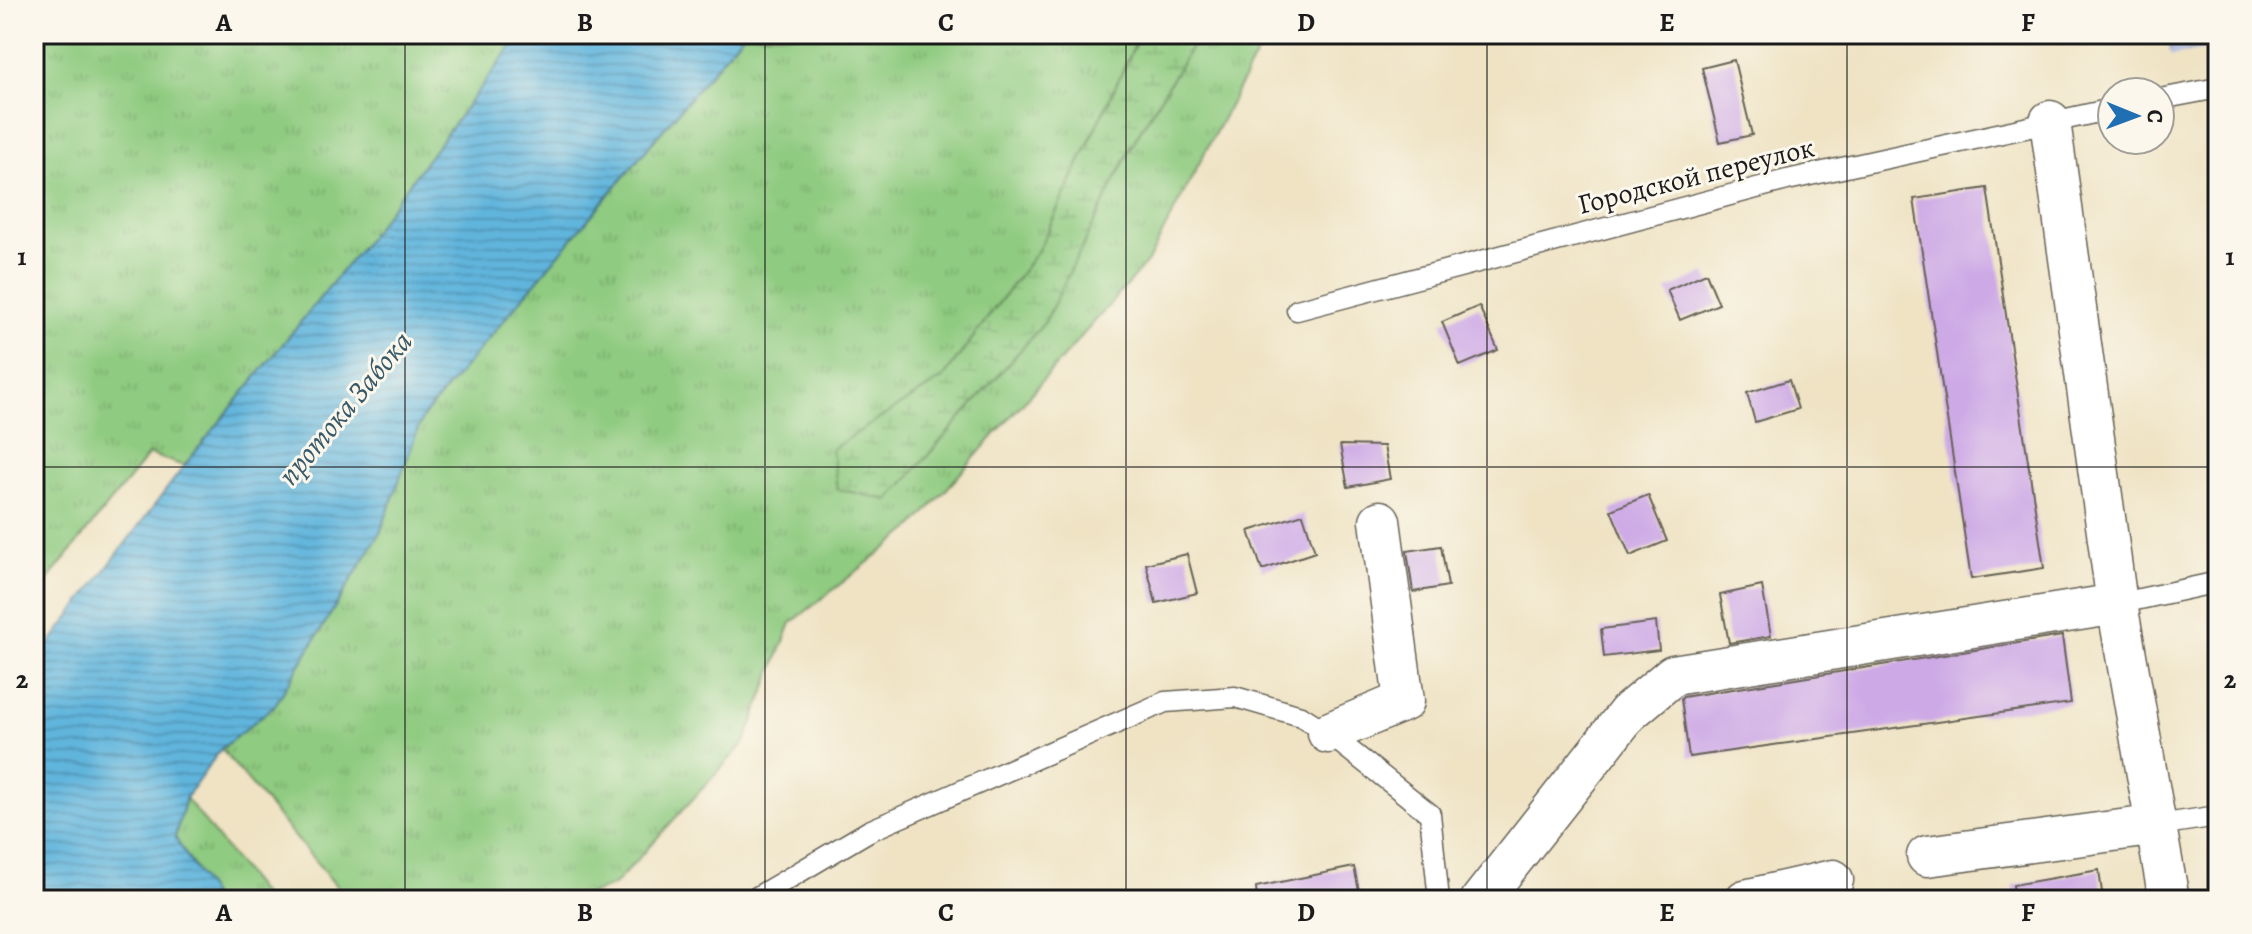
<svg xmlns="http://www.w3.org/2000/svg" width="2252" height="934" font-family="Alegreya,serif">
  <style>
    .industrial { fill: url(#industrial-furrows) }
    .grass { fill: url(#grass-tufts); stroke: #56744e; stroke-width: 2 }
    .wetland { fill: url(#wetland-marsh); stroke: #56744e; stroke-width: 2 }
    .water { fill: url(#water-rules); stroke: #3e687c; stroke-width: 2 }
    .building { fill: #cda9e6 }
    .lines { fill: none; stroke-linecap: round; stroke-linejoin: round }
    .lane-casing { stroke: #666257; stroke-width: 23 }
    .street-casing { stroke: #666257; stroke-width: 43 }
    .lane { stroke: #fff; stroke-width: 20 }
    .street { stroke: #fff; stroke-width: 40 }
    .grid { fill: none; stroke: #1c1c1c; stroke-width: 2; stroke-opacity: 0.55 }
    .labels { text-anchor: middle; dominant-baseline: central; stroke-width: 6; stroke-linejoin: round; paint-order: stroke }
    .street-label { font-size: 28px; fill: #1c1c1c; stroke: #fbf7ec }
    .water-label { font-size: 30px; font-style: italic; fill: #385969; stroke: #fbf7ec }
    .neatline { fill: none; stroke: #1c1c1c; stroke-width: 3 }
    .grid-label { font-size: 26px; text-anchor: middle; font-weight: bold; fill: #1c1c1c }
  </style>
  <defs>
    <pattern id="industrial-furrows" width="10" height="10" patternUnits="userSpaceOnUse" patternTransform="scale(2)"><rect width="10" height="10" fill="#bcc3de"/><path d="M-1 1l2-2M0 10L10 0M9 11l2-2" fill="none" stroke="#a1a7be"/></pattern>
    <pattern id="grass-tufts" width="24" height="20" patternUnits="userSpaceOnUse" patternTransform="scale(2)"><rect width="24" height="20" fill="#8fcb80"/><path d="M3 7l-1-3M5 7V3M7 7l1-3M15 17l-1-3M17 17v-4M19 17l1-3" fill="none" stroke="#7bae6e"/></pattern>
    <pattern id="wetland-marsh" width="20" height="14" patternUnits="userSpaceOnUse" patternTransform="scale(2)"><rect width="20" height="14" fill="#8fcb80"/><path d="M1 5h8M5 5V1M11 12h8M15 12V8" fill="none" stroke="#7bae6e"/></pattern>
    <pattern id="water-rules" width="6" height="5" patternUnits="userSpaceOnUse" patternTransform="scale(2)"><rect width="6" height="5" fill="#61b5dd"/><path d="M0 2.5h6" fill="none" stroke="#4f92b2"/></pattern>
  </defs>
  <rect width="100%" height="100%" fill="#fbf7ec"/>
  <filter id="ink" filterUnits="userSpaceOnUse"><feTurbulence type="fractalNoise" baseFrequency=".0125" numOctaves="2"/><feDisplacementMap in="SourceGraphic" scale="16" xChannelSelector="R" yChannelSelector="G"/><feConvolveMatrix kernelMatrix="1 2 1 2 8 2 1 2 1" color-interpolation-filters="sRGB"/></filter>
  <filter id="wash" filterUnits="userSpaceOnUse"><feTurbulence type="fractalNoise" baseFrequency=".006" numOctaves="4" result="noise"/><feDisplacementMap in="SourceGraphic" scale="32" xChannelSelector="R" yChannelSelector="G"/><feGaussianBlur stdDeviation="1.8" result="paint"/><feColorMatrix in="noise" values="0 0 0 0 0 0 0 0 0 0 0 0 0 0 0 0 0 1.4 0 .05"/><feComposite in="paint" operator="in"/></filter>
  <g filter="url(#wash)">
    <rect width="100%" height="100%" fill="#efe3c4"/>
    <!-- industrial -->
    <path class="industrial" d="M2166,34H2218V48L2171,56Z"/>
    <!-- grass -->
    <path class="grass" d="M34,34H521L363,245L184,466L149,454L34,597Z
      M743,34H1140L1039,249L943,378L832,450L888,499L1137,136L1199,34H1267L1148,261L914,526L791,623L745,742L614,885L575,900H348L221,749L275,705L380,533L422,418Z
      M186,798L266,900H205L211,895L175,837Z"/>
    <!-- wetland -->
    <path class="wetland" d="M1140,34H1199L1137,136L1045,322L889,500L837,489L832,449L943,378L1039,249Z"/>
    <!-- water -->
    <path class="water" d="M521,34H743L422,418L380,533L275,705L221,749L186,798L175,837L211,895L205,900H113L106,897L34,900V664L184,466L363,245Z"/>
    <g id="blocks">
      <!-- building -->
      <path class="building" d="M1734,60L1752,135L1720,142L1702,68Z
        M1987,188L2044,568L1971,579L1914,199Z
        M1706,273L1719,304L1680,320L1667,290Z
        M1479,306L1498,350L1460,366L1442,322Z
        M1789,380L1798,409L1755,422L1747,393Z
        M1340,445L1384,446L1390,479L1348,487Z
        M1648,495L1667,541L1630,556L1611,510Z
        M1303,514L1315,552L1262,570L1249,531Z
        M1441,546L1448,586L1413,592L1407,551Z
        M1187,554L1197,593L1156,603L1146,564Z
        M1762,586L1771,636L1729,643L1720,595Z
        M1656,622L1659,650L1604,657L1601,629Z
        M2062,636L2071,703L1689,757L1681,699L1683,697Z
        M1354,867L1361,900H1257L1256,887Z
        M2099,870L2103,900H2014L2013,885Z"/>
    </g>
  </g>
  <g filter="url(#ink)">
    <use href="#blocks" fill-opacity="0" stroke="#666257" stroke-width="2"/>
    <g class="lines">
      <defs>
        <path id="lane" d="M2160,99L2218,88
          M1297,310L1787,180L2112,109
          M2117,604L2218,582
          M2158,825L2218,816
          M752,900L869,831L1165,702L1235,697L1301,716L1328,733L1430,814L1439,900"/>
        <path id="street" d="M2050,121L2117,604L2169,900
          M1328,733L1404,701L1380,521
          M1927,856L2158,825
          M1481,900L1628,713L1673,675L2117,604
          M1745,900L1833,880"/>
      </defs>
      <!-- lane casing -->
      <use href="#lane" class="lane-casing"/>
      <!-- street casing -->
      <use href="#street" class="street-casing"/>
      <!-- lane -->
      <use href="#lane" class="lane"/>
      <!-- street -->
      <use href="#street" class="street"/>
    </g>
  </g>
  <!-- grid -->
  <path class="grid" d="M405,34V900M765,34V900M1126,34V900M1487,34V900M1847,34V900M34,467H2218"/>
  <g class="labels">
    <!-- street labels -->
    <g class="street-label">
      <text transform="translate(1696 176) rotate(-14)">Городской переулок</text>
    </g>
    <!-- water labels -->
    <g class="water-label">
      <text transform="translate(345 408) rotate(-50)">протока Забока</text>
    </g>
  </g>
  <!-- margin -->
  <rect width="2252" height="934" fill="none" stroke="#fbf7ec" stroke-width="88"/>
  <!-- north arrow -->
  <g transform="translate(2136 116) rotate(91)"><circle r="38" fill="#fbf7ec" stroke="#a29f99" stroke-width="2"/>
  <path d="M0-6L14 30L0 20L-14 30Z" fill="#1f6fb2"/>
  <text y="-12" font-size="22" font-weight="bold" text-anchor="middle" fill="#1c1c1c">С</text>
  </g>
  <rect x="44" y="44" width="2164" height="846" class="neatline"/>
  <g class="grid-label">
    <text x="224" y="31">A</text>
    <text x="585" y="31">B</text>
    <text x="946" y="31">C</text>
    <text x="1306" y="31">D</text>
    <text x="1667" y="31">E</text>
    <text x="2028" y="31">F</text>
    <text x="22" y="265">1</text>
    <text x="2230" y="265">1</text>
    <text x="22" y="688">2</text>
    <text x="2230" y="688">2</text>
    <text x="224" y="921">A</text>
    <text x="585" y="921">B</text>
    <text x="946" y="921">C</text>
    <text x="1306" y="921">D</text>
    <text x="1667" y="921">E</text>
    <text x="2028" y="921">F</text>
  </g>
</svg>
